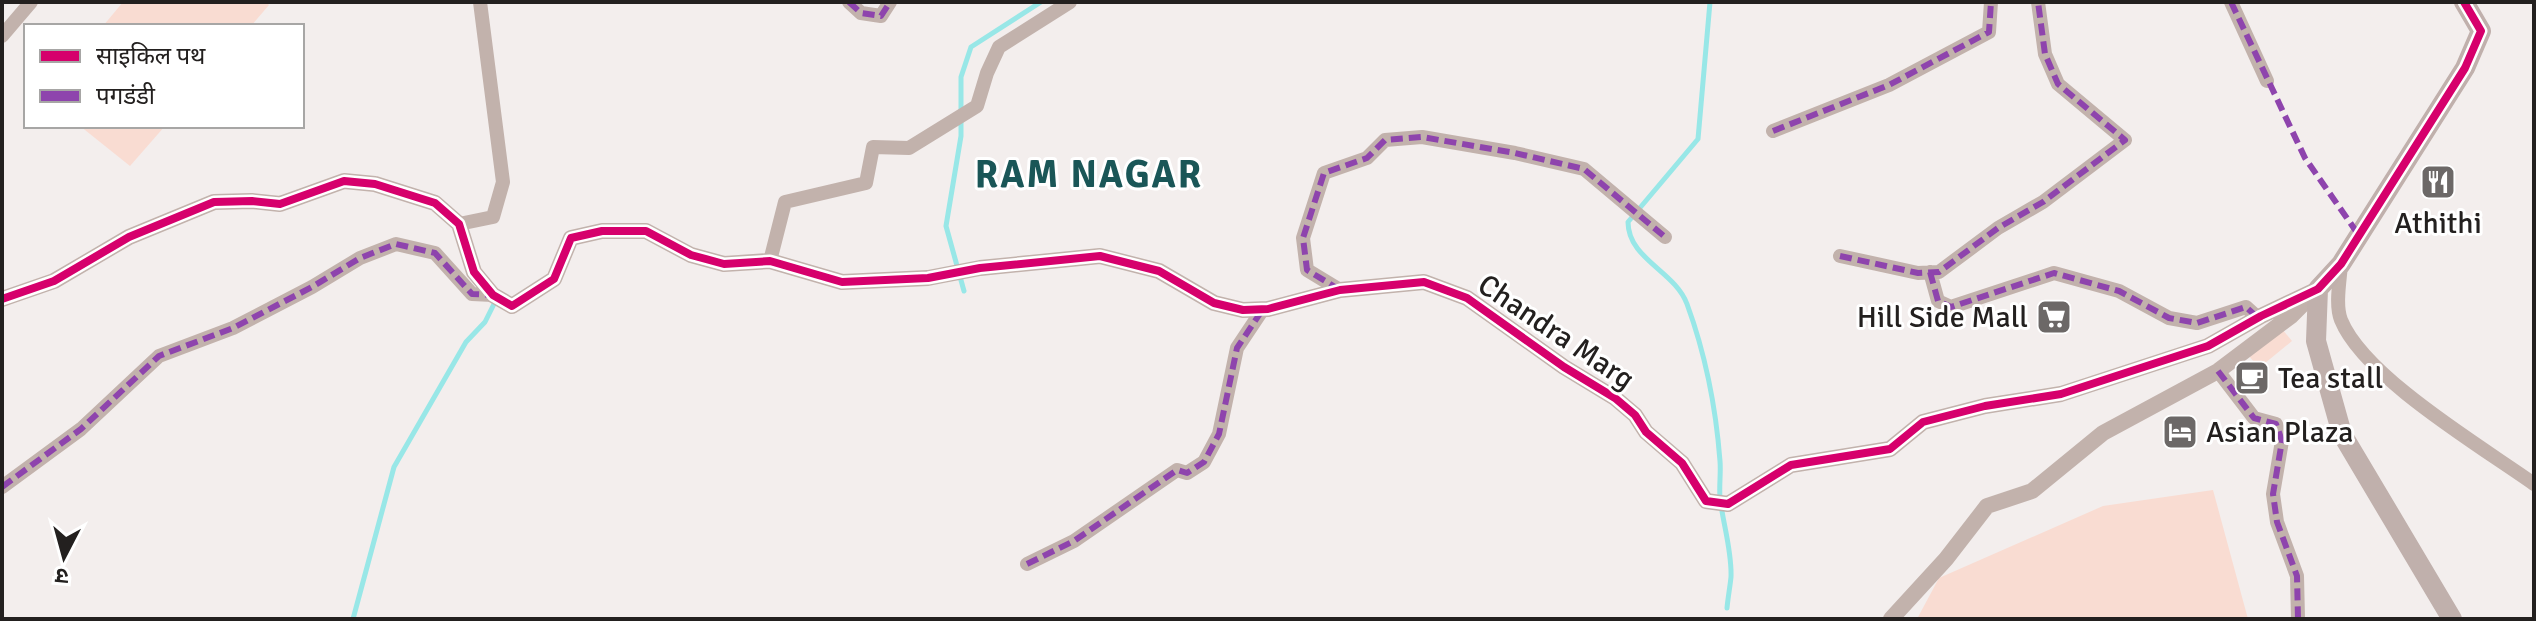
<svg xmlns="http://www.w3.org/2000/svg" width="2536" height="621" font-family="Signika,'Noto Sans Devanagari',sans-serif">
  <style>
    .green { fill: #f9dcd2 }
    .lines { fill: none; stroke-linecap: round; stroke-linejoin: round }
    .stream { stroke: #98e7e7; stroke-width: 5 }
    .minor { stroke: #c2b2ac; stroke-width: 14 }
    .tertiary { stroke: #c2b2ac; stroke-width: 16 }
    .secondary { stroke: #c0b0ac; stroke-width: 20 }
    .quiet { stroke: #8e44ad; stroke-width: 6; stroke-dasharray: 12 6; stroke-linecap: butt }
    .cycleway-casing { stroke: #fff; stroke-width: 13 }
    .cycleway { stroke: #d6006c; stroke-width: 8 }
    .labels { text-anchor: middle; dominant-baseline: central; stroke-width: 6; stroke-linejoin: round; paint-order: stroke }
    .poi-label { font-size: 30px; fill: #23201f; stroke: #fff; text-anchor: start }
    .street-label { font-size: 30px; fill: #23201f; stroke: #fff }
    .district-label { font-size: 38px; font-weight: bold; letter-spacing: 2px; fill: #1a5657; stroke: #fff }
  </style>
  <rect width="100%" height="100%" fill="#f3eeed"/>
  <!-- green -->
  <path class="green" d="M123,2H266L269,5L251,26H103Z
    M80,126H165L130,166Z
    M2282,329L2292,341L2259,368L2249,356Z
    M2213,490L2248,619H1917L1939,578L2103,506Z"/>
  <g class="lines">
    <!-- stream -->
    <path class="stream" d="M1710,2L1698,139L1628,222C1628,259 1675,271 1687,304C1705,353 1716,409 1720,461C1721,473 1719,485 1720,498C1723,524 1732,551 1731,577C1730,587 1728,597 1727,608
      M964,291L946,226L961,136V77L971,47L1041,2
      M353,619L394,467L466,342L485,322L494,304"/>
    <!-- minor -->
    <path class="minor" d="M849,2L861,13L881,16L890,2
      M2231,2L2267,81
      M2,36L31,2
      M1773,131L1889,85L1989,32L1991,2
      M459,224L493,217L503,182L480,2
      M1840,256L1918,273L1939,272L1998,228L2043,202L2125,140L2058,84L2045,54L2038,2
      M770,261L785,202L866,183L873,147L909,148L977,106L987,73L999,47L1070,2
      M2341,264C2340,280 2335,305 2341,320C2364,377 2482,447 2534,484
      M1930,272L1938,301L1951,307L2054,273L2119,291L2169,318L2197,323L2246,307L2257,317L2261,316
      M1340,290L1307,270L1303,238L1324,173L1367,158L1385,140L1422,137L1515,153L1584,169L1665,237
      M2218,371L2254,418L2276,424L2282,441L2273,494L2277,522L2297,576L2298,619
      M2,487L81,429L159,356L233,328L312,287L360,258L396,244L435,253L472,294L493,295
      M1027,564L1074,541L1177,470L1187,473L1204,462L1219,434L1237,348L1263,309"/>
    <!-- tertiary -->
    <path class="tertiary" d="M2,299L54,281L129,237L214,202L252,201L280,204L344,181L375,184L435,203L459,224L474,272L493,295L512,306L554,279L571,238L602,231H646L691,255L724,264L770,261L842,282L928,278L980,268L1100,256L1159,271L1214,303L1243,310L1268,309L1340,290L1424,282L1467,298L1564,367L1615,398L1635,415L1646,432L1682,463L1706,501L1728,504L1791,465L1890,449L1923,422L1985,406L2061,394L2208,346L2261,316L2318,289
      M1891,619L1946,559L1987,506L2032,491L2103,433L2218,371L2291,316L2306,301"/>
    <!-- secondary -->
    <path class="secondary" d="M2452,619L2342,434L2316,341L2318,289L2341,264L2465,68L2481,31L2464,2"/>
    <!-- quiet -->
    <path class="quiet" d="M849,2L861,13L881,16L890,2
      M2231,2L2305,158L2358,234
      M1773,131L1889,85L1989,32L1991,2
      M1840,256L1918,273L1939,272L1998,228L2043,202L2125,140L2058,84L2045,54L2038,2
      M1930,272L1938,301L1951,307L2054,273L2119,291L2169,318L2197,323L2246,307L2257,317L2261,316
      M1340,290L1307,270L1303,238L1324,173L1367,158L1385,140L1422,137L1515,153L1584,169L1665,237
      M2218,371L2254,418L2276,424L2282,441L2273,494L2277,522L2297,576L2298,619
      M2,487L81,429L159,356L233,328L312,287L360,258L396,244L435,253L472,294L493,295
      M1027,564L1074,541L1177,470L1187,473L1204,462L1219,434L1237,348L1263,309"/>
    <defs>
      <path id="cycleway" d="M2,299L54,281L129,237L214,202L252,201L280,204L344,181L375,184L435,203L459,224L474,272L493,295L512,306L554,279L571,238L602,231H646L691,255L724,264L770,261L842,282L928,278L980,268L1100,256L1159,271L1214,303L1243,310L1268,309L1340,290L1424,282L1467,298L1564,367L1615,398L1635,415L1646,432L1682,463L1706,501L1728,504L1791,465L1890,449L1923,422L1985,406L2061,394L2208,346L2261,316L2318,289L2341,264L2465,68L2481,31L2464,2"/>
    </defs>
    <!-- cycleway casing -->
    <use href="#cycleway" class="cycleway-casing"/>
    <!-- cycleway -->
    <use href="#cycleway" class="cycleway"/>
  </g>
  <!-- icons -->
  <defs>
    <symbol id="restaurant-square" viewBox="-11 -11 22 22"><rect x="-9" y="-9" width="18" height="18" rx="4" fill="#6c6867" stroke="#fff"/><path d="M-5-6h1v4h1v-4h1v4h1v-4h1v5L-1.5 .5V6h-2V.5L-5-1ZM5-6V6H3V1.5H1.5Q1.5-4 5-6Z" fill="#fff"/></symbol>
    <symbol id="supermarket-square" viewBox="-11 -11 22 22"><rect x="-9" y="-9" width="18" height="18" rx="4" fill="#6c6867" stroke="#fff"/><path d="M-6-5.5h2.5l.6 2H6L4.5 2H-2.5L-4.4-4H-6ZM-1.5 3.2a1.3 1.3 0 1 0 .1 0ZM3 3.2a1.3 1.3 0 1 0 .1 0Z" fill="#fff"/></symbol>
    <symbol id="cafe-square" viewBox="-11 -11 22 22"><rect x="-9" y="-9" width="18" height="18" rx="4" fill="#6c6867" stroke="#fff"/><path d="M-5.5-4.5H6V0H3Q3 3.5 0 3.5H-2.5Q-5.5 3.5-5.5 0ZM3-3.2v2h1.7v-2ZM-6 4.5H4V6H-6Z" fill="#fff"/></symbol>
    <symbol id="hotel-square" viewBox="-11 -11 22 22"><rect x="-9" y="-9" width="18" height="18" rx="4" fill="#6c6867" stroke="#fff"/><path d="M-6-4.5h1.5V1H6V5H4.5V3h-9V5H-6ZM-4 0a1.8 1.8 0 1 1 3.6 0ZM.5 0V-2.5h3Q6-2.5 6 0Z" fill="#fff"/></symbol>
  </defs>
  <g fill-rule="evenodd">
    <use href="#restaurant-square" x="2418" y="162" width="40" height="40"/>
    <use href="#supermarket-square" x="2034" y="297" width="40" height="40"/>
    <use href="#cafe-square" x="2232" y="358" width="40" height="40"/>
    <use href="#hotel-square" x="2160" y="412" width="40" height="40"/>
  </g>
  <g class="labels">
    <!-- poi labels -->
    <g class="poi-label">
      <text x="2438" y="223" text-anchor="middle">Athithi</text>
      <text x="2028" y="317" text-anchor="end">Hill Side Mall</text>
      <text x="2278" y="378">Tea stall</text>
      <text x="2206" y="432">Asian Plaza</text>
    </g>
    <!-- street labels -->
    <g class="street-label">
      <text transform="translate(1556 332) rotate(34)">Chandra Marg</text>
    </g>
    <!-- district labels -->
    <g class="district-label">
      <text x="1089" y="174">RAM NAGAR</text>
    </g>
  </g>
  <!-- border -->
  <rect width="2536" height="621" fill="none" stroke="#23201f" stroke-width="8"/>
  <!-- legend -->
  <rect x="24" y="24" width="280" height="104" fill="#ffffff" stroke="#a7a6a5" stroke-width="2"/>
  <rect x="40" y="50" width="40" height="12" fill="#d6006c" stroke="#a7a6a5" stroke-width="2"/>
  <text x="96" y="64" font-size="24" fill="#23201f">साइकिल पथ</text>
  <rect x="40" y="90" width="40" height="12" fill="#8e44ad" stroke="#a7a6a5" stroke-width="2"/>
  <text x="96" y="104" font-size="24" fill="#23201f">पगडंडी</text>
  <!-- north arrow -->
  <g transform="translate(64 557) rotate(186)" stroke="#ffffff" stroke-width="6" paint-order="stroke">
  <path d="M0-6L14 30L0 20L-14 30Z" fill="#23201f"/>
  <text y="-12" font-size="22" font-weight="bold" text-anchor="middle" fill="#23201f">उ</text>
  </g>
</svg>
